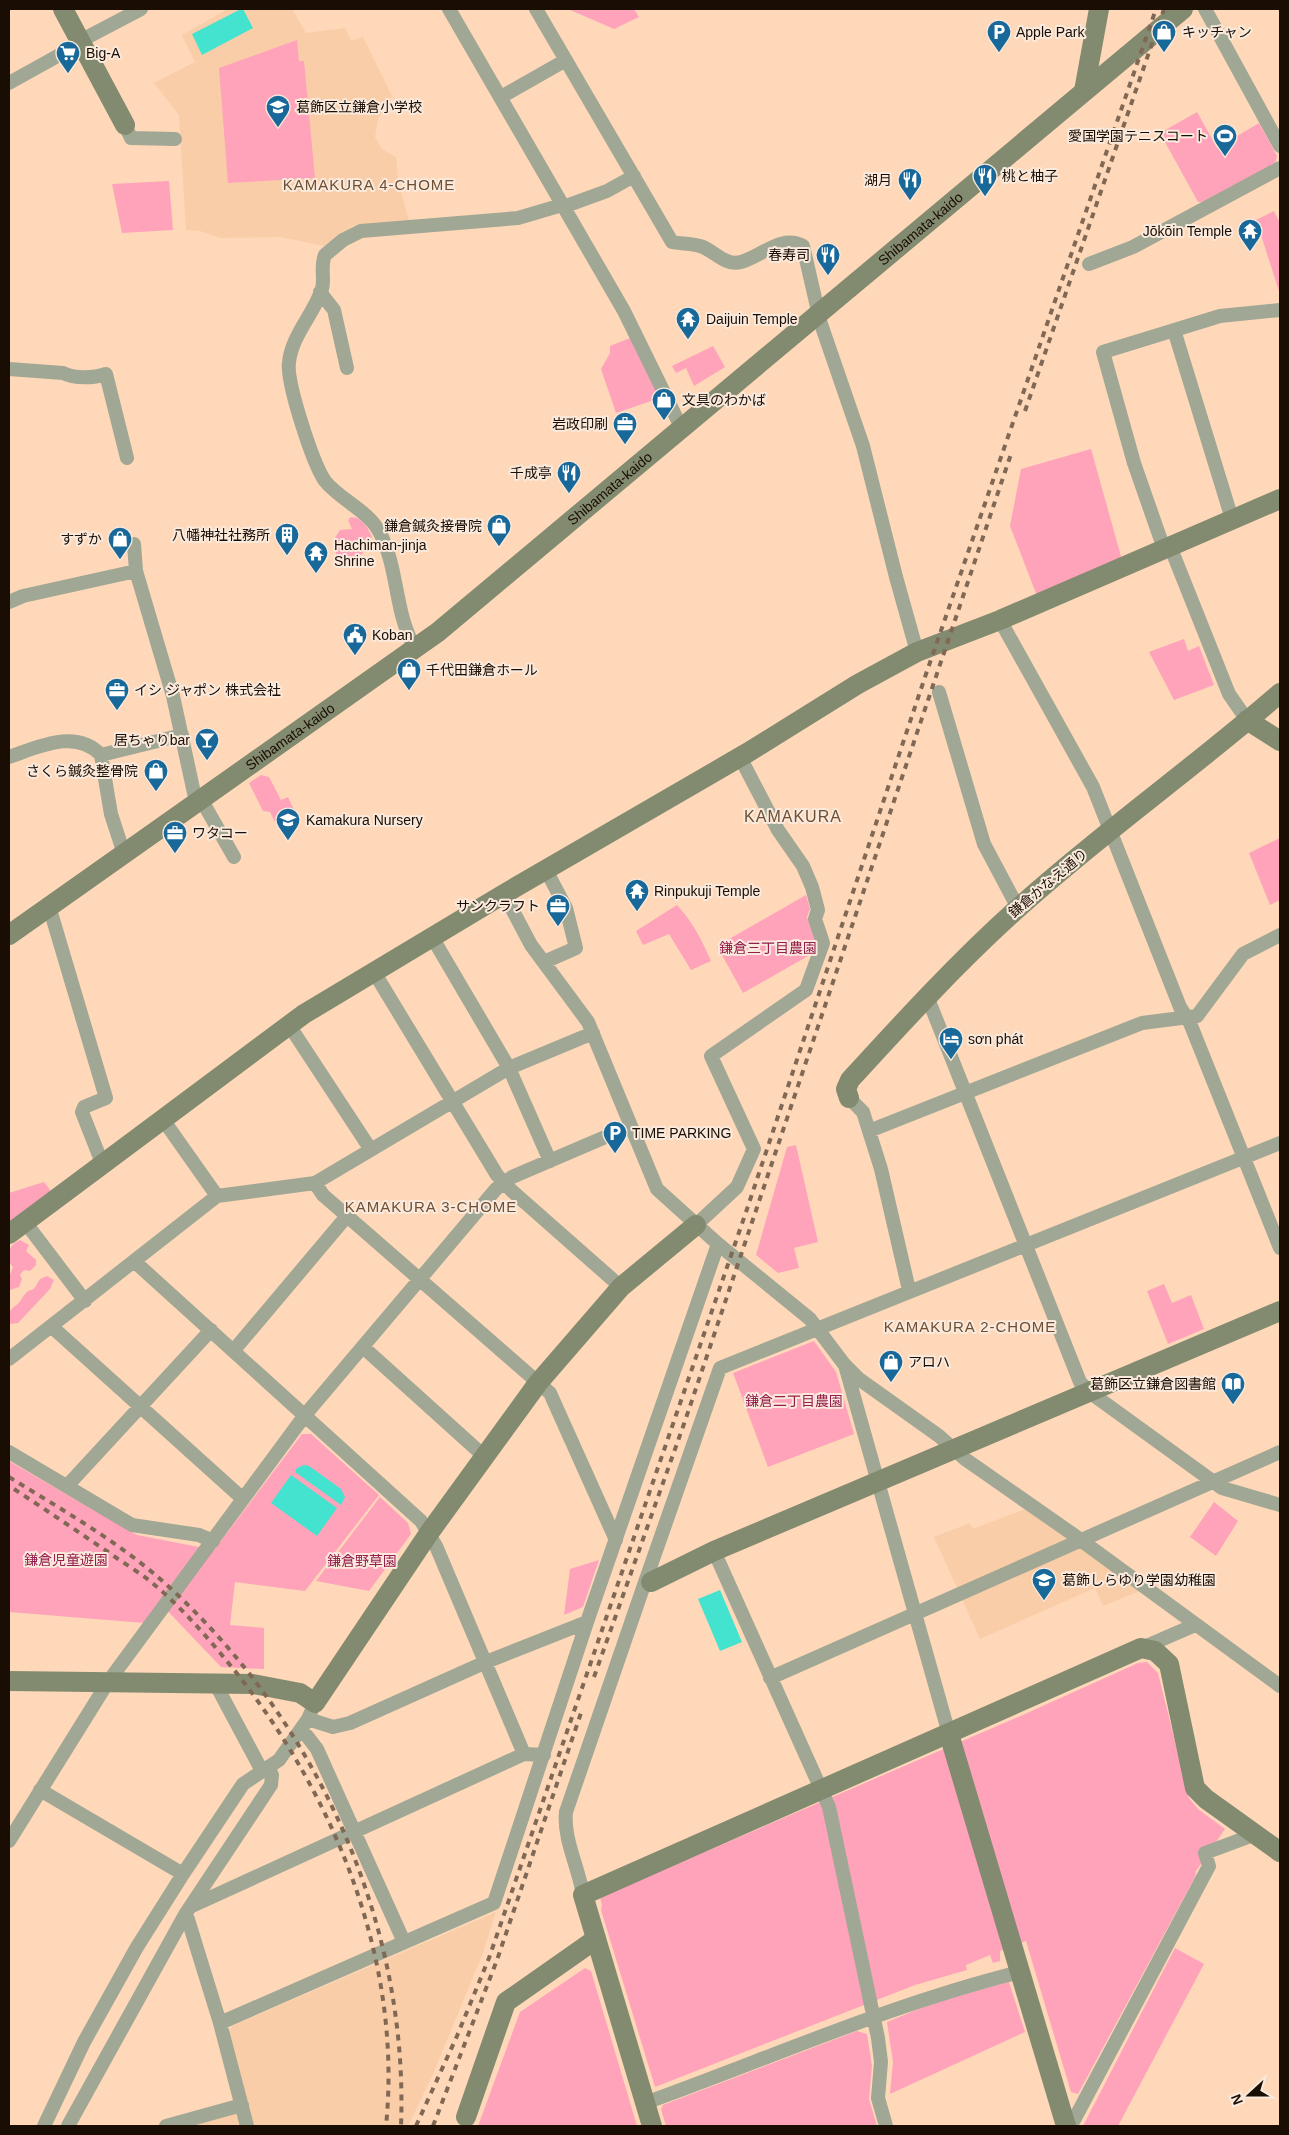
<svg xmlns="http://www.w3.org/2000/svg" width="1289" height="2135" font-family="Helvetica,'Noto Sans JP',sans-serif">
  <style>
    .built { fill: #f9cda8 }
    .green { fill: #ffa3bb }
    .water { fill: #43e3cf }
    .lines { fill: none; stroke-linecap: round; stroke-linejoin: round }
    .street { stroke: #a0a794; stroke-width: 14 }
    .secondary { stroke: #828b6f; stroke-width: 20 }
    .rail { stroke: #816854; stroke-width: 4; stroke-dasharray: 6 6; stroke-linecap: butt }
    .labels { text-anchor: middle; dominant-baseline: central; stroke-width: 4; stroke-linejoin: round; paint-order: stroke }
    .poi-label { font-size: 14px; fill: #1a0d03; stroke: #faeadd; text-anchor: start }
    .street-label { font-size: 14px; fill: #1a0d03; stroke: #faeadd }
    .park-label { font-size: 14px; fill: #951e4d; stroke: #faeadd }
    .neighbourhood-label { font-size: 15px; letter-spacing: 1px; fill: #6f4f33; stroke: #faeadd }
    .quarter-label { font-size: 16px; letter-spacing: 1px; fill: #6f4f33; stroke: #faeadd }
  </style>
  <rect width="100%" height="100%" fill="#fed8b8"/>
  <!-- built -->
  <path class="built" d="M228,9H292L306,33L345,28L351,41L363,37L392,96L378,119L375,137L382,149L396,157L399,185L409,220L353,226L324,246L280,237L220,238L200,231L186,230L179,115L154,83L195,62L182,35Z
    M1025,1509L1140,1591L1103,1606L1095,1588L980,1639L934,1537L970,1523L973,1529Z
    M496,1912L483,1953L433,2074L408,2126H182L248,2108L228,2034L232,2026Z"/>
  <!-- green -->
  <path class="green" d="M568,9H634L639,17L614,29Z
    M297,40L299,61H304L315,178L228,183L219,68Z
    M1197,112L1217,148L1259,123L1277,156L1275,164L1202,202H1198L1160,133Z
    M169,181L173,230L122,233L112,184Z
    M1274,211L1280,223V294L1256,220Z
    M630,338L660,398L616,413L601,369L610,353V346Z
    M713,346L725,367L694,386L686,368L676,373L672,366Z
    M1091,449L1122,560L1037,596L1010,526L1021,469Z
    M351,517C362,517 368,528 372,537L362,554L345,562L337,558L333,541L340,530L352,529L348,520Z
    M1184,639L1188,651L1199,646L1214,685L1174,700L1149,652Z
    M261,775L269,777L281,800L288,797L295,812L275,822L270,812L263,811L249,783Z
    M1280,838V900L1270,905L1249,853Z
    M806,895L810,909L807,917L815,941L808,956L743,993L717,946Z
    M677,905C692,921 702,940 711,961L691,970L669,934L643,945L636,931Z
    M796,1145L818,1242L794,1248L799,1268L778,1273L756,1255L787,1147Z
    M44,1182L51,1191L9,1223V1193Z
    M20,1240L29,1245L26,1251L36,1260V1265L30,1271L24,1270L20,1275L22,1279L19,1287L10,1290L9,1295V1277L13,1267L9,1262C9,1251 9,1245 20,1240Z
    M47,1276L54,1280L50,1289L18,1323L9,1324C9,1304 12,1312 21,1300C23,1296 25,1294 28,1291L34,1289L40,1279Z
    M1164,1284L1172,1303L1191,1295L1204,1329L1168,1344L1147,1291Z
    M814,1341L836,1372L854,1434L768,1467L733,1373Z
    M302,1434H311L379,1495L305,1591L235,1582L230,1625L264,1628V1669L221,1667L160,1603L144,1623L9,1612V1461L137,1535L214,1550Z
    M380,1497L408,1523L411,1534L369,1591L316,1581Z
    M1214,1502L1238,1521L1216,1556L1190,1537Z
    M599,1560L583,1607L564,1615L570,1569Z
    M1147,1662L1158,1673L1189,1798L1198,1809L1225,1829L1196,1871L1195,1877L1078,2094L1071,2092L1026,1941L1000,1951V1961L993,1963L990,1955L966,1965L967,1970L915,1985L655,2087L601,1910L602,1905L600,1897L1025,1714L1138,1663Z
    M1175,1948L1204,1964L1118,2126H1083Z
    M585,1968L591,1971L637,2126H478L520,2012Z
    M1009,1982L1025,2032L890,2094L893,2062L887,2022L943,1999Z
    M857,2031L867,2034L872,2066L869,2099L877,2126H666L661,2109L663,2105Z"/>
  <!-- water -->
  <path class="water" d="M241,9H243L253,28L202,55L192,34Z
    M304,1465L309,1466L341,1489L345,1497L341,1505L295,1472L297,1468Z
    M291,1475L337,1508L317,1536L271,1503Z
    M720,1590L742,1642L720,1651L698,1599Z"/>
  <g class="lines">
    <!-- street -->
    <path class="street" d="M449,9L624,311L677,419L683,427
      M536,9L672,242C682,244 694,243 703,247C716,253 726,266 741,262C761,257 781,234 803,246L821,324L863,446L896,577L917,652
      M1205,9L1280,146
      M80,41L141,9
      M9,83L81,43
      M501,97L566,60
      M125,125L131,138L175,139
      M563,207L607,191L634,176
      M1089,264L1133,247L1280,168
      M320,292L334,310L347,368
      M1174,330L1232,519
      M9,369L63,373C75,379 94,378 106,374L127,458
      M134,544L136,571L173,696L194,793L199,800
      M1170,546L1229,694L1247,720
      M1164,549L1134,463L1103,352L1220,316L1280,310
      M9,602L23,596L136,571
      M1000,620L1093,787L1180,1007L1190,1023L1280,1248
      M415,648C394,612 399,570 380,533C368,510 340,500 325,481C313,464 286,382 289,362C292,335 314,314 322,289C325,278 320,266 325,255L343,240L361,231L518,218L562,205
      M939,692L984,844L1018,908
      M101,755L111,814L124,854
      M9,757C38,747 76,728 101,755L182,735
      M201,799L234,857
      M504,894L531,945L588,1022L657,1189L718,1244L810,1319L844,1364L859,1379L939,1436L965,1459L1071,1533L1280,1686
      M49,906L106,1098L84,1107L82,1112L102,1163
      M432,937L509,1068L550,1161
      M544,962L576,948L566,908L546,870
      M374,972L497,1175L512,1191L621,1287
      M927,996L1080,1382L1088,1391L1222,1488L1280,1505
      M289,1025L371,1150
      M849,1098L863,1112L881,1169L909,1290
      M162,1118L217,1196
      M869,1131L1142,1023L1197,1016L1243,954L1280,935
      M315,1183L323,1195L550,1393L616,1540
      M25,1222L85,1301
      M696,1225L737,1187L754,1149L711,1056L806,990L823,943L815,919L818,910L812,887L803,866L778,830L740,757
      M135,1262L421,1521L436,1546L524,1754L544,1755
      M51,1326L243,1499
      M363,1347L485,1457
      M234,1350L347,1216
      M9,1359L217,1196L315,1183L509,1068L593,1033
      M845,1365L949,1734
      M9,1452L132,1525L199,1535L213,1541
      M67,1486L211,1330
      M714,1551L829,1807L878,2038L881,2062L878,2098L886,2126
      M644,1585L720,1368L1280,1143
      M1142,1648L1195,1625
      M770,1678L1280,1452
      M215,1683L262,1771
      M308,1719L333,1727L350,1723L486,1662L587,1622
      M300,1731L307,1736L317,1749L404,1942
      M40,1790L183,1874
      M9,1841L108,1682L243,1499L305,1415L496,1189L512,1177L631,1126
      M583,1895C579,1868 563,1839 566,1812L644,1585L651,1583
      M192,1906L524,1754
      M186,1913L220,2023L247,2126
      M220,2023L494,1903L587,1622L718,1244
      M645,2103C770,2058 891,2004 1020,1972
      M1065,2123L1074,2120L1209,1866L1205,1853L1256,1834
      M44,2126L84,2042L137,1947L183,1874L243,1784L279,1760L308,1719L315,1703
      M68,2126L186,1913L271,1785L272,1775L268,1768
      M166,2126L242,2105"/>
    <!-- secondary -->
    <g class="secondary">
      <path d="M63,9L125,125"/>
      <path d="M1084,91L1099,9"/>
      <path d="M1247,720L1280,741"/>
      <path id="s1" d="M9,935L438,632L1183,9"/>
      <path d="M849,1098L846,1089L850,1080C904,1021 957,963 1017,909C1101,833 1195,767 1280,693"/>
      <path d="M9,1234L304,1014L504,894L747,753L858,684L917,652L1000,620L1280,499"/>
      <path d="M651,1582L714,1551L1280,1311"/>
      <path d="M9,1681L253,1684L300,1693L315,1703L429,1533L538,1383L621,1287L696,1225"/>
      <path d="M949,1734L1066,2126"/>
      <path d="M466,2117L506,2002L596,1939"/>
      <path d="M652,2126L583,1895L1141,1648L1155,1651L1169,1664L1195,1788L1206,1799L1280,1852"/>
    </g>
    <!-- rail -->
    <path class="rail" d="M1025,411L1164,9
      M9,1477C59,1508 114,1539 159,1578C313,1713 409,1920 401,2126
      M14,1489C46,1510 77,1531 108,1552C122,1562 137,1571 150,1581C178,1604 203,1632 226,1660C332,1788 403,1958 386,2126
      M594,1677L685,1421L1011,454
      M416,2126L457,2036L489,1958L746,1212L926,674L1156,9
      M433,2126L497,1960L582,1710"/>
  </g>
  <!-- icons -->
  <defs>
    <symbol id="parking-pin" viewBox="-11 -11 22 30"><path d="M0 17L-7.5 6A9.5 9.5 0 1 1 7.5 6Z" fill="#18689a" stroke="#faeadd"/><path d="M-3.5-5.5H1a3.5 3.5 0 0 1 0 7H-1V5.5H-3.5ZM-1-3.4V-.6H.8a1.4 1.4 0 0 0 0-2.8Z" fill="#fff"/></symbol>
    <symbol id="shop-pin" viewBox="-11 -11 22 30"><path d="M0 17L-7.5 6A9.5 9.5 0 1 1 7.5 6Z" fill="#18689a" stroke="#faeadd"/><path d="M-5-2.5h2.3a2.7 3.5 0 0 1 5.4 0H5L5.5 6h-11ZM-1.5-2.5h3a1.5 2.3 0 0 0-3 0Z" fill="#fff"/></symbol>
    <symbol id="supermarket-pin" viewBox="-11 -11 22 30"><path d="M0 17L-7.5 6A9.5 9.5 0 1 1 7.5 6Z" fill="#18689a" stroke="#faeadd"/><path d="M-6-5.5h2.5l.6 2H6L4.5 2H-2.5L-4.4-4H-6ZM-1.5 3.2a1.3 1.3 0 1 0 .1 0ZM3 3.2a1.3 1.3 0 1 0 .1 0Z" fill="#fff"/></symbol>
    <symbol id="school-pin" viewBox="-11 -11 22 30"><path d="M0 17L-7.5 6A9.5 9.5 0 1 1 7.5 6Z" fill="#18689a" stroke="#faeadd"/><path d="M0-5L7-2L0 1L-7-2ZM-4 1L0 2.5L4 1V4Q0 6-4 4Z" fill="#fff"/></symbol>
    <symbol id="stadium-pin" viewBox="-11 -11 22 30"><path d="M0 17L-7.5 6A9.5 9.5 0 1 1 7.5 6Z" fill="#18689a" stroke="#faeadd"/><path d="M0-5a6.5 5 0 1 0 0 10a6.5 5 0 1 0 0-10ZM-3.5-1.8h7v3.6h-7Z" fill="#fff"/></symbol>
    <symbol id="restaurant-pin" viewBox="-11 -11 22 30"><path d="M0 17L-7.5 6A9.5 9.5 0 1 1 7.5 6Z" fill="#18689a" stroke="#faeadd"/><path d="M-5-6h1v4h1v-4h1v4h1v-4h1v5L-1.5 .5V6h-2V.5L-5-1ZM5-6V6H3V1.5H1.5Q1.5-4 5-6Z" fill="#fff"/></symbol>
    <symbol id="temple-pin" viewBox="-11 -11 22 30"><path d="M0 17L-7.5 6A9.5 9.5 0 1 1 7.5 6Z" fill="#18689a" stroke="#faeadd"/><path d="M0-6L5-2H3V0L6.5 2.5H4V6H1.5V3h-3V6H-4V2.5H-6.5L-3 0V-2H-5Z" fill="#fff"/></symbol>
    <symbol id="office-pin" viewBox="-11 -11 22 30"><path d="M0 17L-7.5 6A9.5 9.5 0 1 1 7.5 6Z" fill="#18689a" stroke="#faeadd"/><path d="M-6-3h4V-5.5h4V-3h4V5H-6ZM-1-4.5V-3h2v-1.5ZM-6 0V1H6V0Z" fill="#fff"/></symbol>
    <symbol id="building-pin" viewBox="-11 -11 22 30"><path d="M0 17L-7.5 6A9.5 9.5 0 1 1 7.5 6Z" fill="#18689a" stroke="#faeadd"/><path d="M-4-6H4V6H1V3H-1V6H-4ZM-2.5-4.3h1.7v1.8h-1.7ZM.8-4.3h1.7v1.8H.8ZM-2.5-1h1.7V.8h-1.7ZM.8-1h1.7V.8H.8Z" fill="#fff"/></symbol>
    <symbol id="civic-pin" viewBox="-11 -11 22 30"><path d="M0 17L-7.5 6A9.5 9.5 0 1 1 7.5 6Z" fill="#18689a" stroke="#faeadd"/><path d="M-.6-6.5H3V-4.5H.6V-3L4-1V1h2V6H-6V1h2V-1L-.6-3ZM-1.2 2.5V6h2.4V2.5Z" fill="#fff"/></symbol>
    <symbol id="bar-pin" viewBox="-11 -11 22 30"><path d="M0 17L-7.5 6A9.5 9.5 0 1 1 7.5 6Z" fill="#18689a" stroke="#faeadd"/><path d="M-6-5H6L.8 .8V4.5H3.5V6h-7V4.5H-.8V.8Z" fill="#fff"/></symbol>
    <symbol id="hotel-pin" viewBox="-11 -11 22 30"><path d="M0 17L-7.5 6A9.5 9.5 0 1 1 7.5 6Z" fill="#18689a" stroke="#faeadd"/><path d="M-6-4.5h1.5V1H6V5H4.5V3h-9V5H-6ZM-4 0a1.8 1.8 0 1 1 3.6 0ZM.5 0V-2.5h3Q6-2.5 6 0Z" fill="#fff"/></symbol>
    <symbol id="library-pin" viewBox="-11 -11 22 30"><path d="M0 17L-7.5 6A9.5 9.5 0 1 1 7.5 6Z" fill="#18689a" stroke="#faeadd"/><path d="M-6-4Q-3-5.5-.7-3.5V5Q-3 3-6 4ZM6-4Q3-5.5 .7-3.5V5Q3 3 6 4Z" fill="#fff"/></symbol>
  </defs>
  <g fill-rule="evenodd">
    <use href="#parking-pin" x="985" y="18" width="28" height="38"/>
    <use href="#shop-pin" x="1150" y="18" width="28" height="38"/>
    <use href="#supermarket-pin" x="54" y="39" width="28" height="38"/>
    <use href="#school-pin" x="264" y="93" width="28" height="38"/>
    <use href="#stadium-pin" x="1211" y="122" width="28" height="38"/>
    <use href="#restaurant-pin" x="971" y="162" width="28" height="38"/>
    <use href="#restaurant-pin" x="896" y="166" width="28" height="38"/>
    <use href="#temple-pin" x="1236" y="217" width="28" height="38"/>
    <use href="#restaurant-pin" x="814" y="241" width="28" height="38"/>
    <use href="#temple-pin" x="674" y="305" width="28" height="38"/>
    <use href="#shop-pin" x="650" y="386" width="28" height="38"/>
    <use href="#office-pin" x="611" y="410" width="28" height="38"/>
    <use href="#restaurant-pin" x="555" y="459" width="28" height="38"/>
    <use href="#shop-pin" x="485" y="512" width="28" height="38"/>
    <use href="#building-pin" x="273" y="521" width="28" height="38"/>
    <use href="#shop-pin" x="106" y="525" width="28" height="38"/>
    <use href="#temple-pin" x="302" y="539" width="28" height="38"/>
    <use href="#civic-pin" x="341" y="621" width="28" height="38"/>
    <use href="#shop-pin" x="395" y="656" width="28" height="38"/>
    <use href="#office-pin" x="103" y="676" width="28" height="38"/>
    <use href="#bar-pin" x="193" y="726" width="28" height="38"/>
    <use href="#shop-pin" x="142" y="757" width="28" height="38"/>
    <use href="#school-pin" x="274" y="806" width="28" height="38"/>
    <use href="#office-pin" x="161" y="819" width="28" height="38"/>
    <use href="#temple-pin" x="623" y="877" width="28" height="38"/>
    <use href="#office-pin" x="544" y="892" width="28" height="38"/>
    <use href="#hotel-pin" x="937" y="1025" width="28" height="38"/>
    <use href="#parking-pin" x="601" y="1119" width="28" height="38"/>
    <use href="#shop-pin" x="877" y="1348" width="28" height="38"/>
    <use href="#library-pin" x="1219" y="1370" width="28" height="38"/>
    <use href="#school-pin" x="1030" y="1566" width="28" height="38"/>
  </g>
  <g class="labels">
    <!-- poi labels -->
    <g class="poi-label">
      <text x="1016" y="32">Apple Park</text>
      <text x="1182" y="32">キッチャン</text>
      <text x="86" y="53">Big-A</text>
      <text x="296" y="107">葛飾区立鎌倉小学校</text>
      <text x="1208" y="136" text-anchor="end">愛国学園テニスコート</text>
      <text x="1002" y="176">桃と柚子</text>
      <text x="892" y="180" text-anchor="end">湖月</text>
      <text x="1232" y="231" text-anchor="end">Jōkōin Temple</text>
      <text x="810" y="255" text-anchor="end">春寿司</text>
      <text x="706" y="319">Daijuin Temple</text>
      <text x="682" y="400">文具のわかば</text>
      <text x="608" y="424" text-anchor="end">岩政印刷</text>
      <text x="552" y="473" text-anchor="end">千成亭</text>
      <text x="482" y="526" text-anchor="end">鎌倉鍼灸接骨院</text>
      <text x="270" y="535" text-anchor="end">八幡神社社務所</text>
      <text x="102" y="539" text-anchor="end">すずか</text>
      <text x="334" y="545">Hachiman-jinja<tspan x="334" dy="16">Shrine</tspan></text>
      <text x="372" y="635">Koban</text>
      <text x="426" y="670">千代田鎌倉ホール</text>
      <text x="134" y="690">イシ ジャポン 株式会社</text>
      <text x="190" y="740" text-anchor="end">居ちゃりbar</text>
      <text x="138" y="771" text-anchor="end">さくら鍼灸整骨院</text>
      <text x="306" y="820">Kamakura Nursery</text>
      <text x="192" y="833">ワタコー</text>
      <text x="654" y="891">Rinpukuji Temple</text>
      <text x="540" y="906" text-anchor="end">サンクラフト</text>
      <text x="968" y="1039">sơn phát</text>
      <text x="632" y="1133">TIME PARKING</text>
      <text x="908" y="1362">アロハ</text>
      <text x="1216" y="1384" text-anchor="end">葛飾区立鎌倉図書館</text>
      <text x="1062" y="1580">葛飾しらゆり学園幼稚園</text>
    </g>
    <!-- street labels -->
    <g class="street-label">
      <text stroke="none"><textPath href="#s1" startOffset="1154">Shibamata-kaido</textPath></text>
      <text stroke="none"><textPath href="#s1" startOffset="749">Shibamata-kaido</textPath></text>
      <text stroke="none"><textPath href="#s1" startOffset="344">Shibamata-kaido</textPath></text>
      <text transform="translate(1048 883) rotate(-40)">鎌倉かなえ通り</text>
    </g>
    <!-- park labels -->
    <g class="park-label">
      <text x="768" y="948">鎌倉三丁目農園</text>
      <text x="794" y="1401">鎌倉二丁目農園</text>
      <text x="66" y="1560">鎌倉児童遊園</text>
      <text x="362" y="1561">鎌倉野草園</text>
    </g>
    <!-- neighbourhood labels -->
    <g class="neighbourhood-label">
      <text x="369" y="184">KAMAKURA 4-CHOME</text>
      <text x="431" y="1206">KAMAKURA 3-CHOME</text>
      <text x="970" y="1326">KAMAKURA 2-CHOME</text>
    </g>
    <!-- quarter labels -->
    <g class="quarter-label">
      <text x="793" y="816">KAMAKURA</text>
    </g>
  </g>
  <!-- border -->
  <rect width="1289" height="2135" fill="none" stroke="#1a0d03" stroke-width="20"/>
  <!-- north arrow -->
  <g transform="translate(1249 2095) rotate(249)" stroke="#faeadd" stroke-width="4" paint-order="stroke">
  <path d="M0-4L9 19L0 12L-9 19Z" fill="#1a0d03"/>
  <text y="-8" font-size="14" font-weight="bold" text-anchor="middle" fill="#1a0d03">N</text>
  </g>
</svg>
